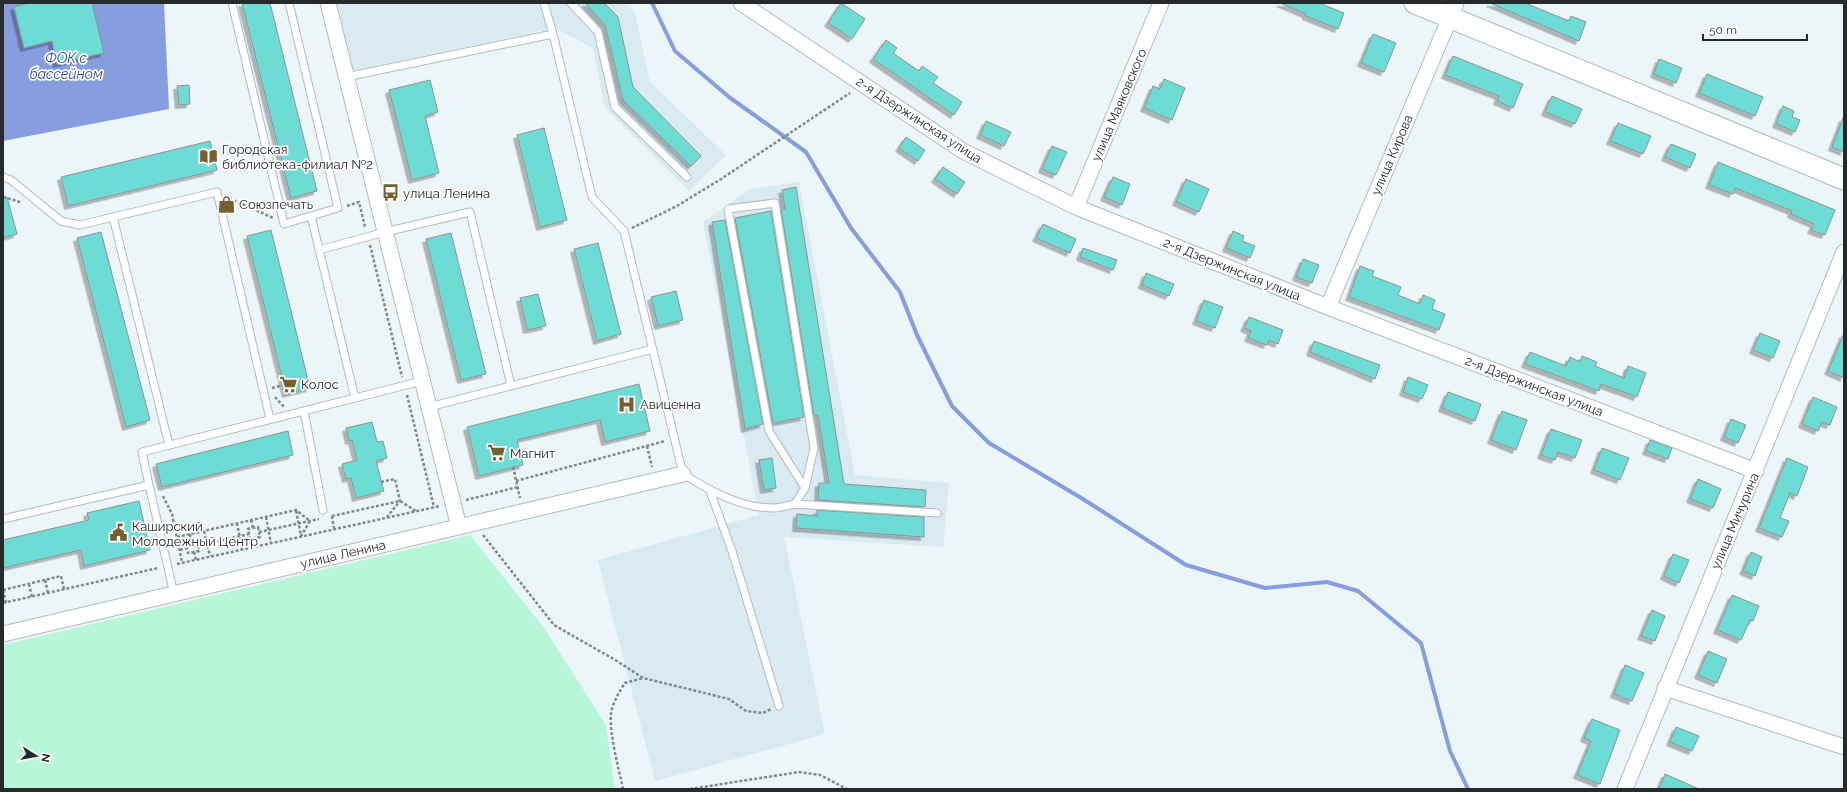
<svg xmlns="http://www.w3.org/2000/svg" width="1847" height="792" font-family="Raleway,sans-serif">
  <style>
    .built { fill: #d9ebf0 }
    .green { fill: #b7f6d8 }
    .water { fill: #869de0 }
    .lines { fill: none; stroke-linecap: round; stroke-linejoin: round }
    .stream { stroke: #869de0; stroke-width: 4 }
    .building { fill: #6ddcd5; stroke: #8b9493; filter: url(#shadow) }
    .lane-casing { stroke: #b1babc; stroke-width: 9 }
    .street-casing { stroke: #b1babc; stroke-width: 17 }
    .secondary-casing { stroke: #b1babc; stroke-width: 23 }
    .path { stroke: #83898b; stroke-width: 2.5; stroke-dasharray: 3 2; stroke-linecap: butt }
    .lane { stroke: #fff; stroke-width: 7 }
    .street { stroke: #fff; stroke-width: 15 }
    .secondary { stroke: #fff; stroke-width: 21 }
    .labels { text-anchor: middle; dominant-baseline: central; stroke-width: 3.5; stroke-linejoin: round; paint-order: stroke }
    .street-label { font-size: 13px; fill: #272a2b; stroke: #fff }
    .poi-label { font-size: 13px; fill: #272a2b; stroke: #fff; text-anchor: start }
    .water-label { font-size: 14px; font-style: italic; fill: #334797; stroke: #fff }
  </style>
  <defs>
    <filter id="shadow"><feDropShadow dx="-3.5" dy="3.5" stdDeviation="0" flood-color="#0004"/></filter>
  </defs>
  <rect width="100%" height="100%" fill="#ecf5f8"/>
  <!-- built -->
  <path class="built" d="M335,3H626L635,13L650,82L726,155L689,191L605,108L593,48L555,28L351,71Z
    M799,182L855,475L949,483L943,547L784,537L825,734L655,781L598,560L759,515L703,222L750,189Z"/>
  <!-- green -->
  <path class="green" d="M470,535L544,628L606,725L615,789H3V645Z"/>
  <!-- water -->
  <path class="water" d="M3,3H164L169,109L3,141Z"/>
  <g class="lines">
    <!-- stream -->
    <path class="stream" d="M652,3L675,51L729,97L806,152L851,228L900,292L917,335L952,406L989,443L1083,499L1186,565L1265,588L1327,582L1358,591L1421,643L1450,751L1468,789"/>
  </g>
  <!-- building -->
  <path class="building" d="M29,3H92L104,53L57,64L52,41L24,48L14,7Z
    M242,3H270L317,191L291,198Z
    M585,3H604L618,17L633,87L701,156L691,166L623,100L605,25Z
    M841,3L865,19L852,39L828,23Z
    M1280,3H1319L1344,13L1338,29L1306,16V14Z
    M1490,3H1525L1569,21L1571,16L1586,22L1579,41Z
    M1373,34L1396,43L1384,72L1361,63Z
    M886,40L897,48L893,53L919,71L922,66L938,77L933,83L962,102L954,115L873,59Z
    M1453,56L1523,84L1513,108L1497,101L1499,96L1445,75Z
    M1659,59L1682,68L1676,83L1654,74Z
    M1707,74L1763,97L1755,116L1699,93Z
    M1164,79L1185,88L1172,120L1144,108L1153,86L1160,89Z
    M430,80L438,112L425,116L439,173L412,180L389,90Z
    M189,85L190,104L179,105L177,86Z
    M1552,96L1582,109L1575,124L1545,112Z
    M1783,106L1794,111L1792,117L1800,120L1795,132L1776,124Z
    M1843,118H1844V152L1832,147Z
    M986,121L1011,132L1004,146L980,135Z
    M1618,123L1651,136L1643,154L1610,141Z
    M544,128L567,220L540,227L517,135Z
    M906,137L925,150L918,161L899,148Z
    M210,141L217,170L68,206L61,177Z
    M1671,144L1696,154L1690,168L1665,157Z
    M1052,146L1067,152L1056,175L1042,169Z
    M1718,162L1835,210L1825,235L1811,230L1814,224L1791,214L1792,211L1735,188L1733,194L1709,185Z
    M943,167L965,182L957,194L935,179Z
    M1113,177L1130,184L1122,205L1104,197Z
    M1186,179L1209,189L1199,212L1176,202Z
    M796,187L844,484L926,490L925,507L818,500L819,483H829L818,415L814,416L781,209H785L782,190Z
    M3,197H7L17,234L3,238Z
    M771,211L804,417L773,423L735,218Z
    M725,220L763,424L745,429L712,222Z
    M1043,224L1076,239L1070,253L1036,238Z
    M271,230L310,388L286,394L247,236Z
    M1233,231L1244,236L1242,241L1255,246L1250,258L1226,248Z
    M101,232L150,420L126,427L77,238Z
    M451,233L486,374L461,380L426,239Z
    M598,243L621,334L597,341L574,249Z
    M1083,248L1117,260L1113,270L1080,257Z
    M1303,259L1319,265L1312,283L1296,277Z
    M1360,266L1374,271L1372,276L1401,287L1398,295L1420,304L1423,295L1435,300L1432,309L1445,314L1439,330L1349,297Z
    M1146,273L1174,284L1169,296L1142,285Z
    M676,291L683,320L658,326L651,297Z
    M538,294L546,326L527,330L520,298Z
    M1204,300L1223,307L1215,328L1196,321Z
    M1249,317L1283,330L1278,344L1269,340L1267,345L1248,338L1251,331L1244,328Z
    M1760,333L1780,341L1773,358L1753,350Z
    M1844,333V378L1828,371Z
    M1314,341L1380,365L1375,379L1310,352Z
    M1530,352L1566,366L1570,357L1580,362L1582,356L1597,362L1595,366L1624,378L1628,366L1646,373L1637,397L1601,384L1599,391L1525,364Z
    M1408,377L1428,385L1422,399L1403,392Z
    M639,384L650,431L605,442L600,420L517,440L523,465L479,476L467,427Z
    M1448,392L1481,404L1475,421L1442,408Z
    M1813,397L1837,407L1830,425L1822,422L1818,431L1802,424Z
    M1502,411L1527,420L1516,450L1491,440Z
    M1731,419L1746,425L1738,443L1724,437Z
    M372,422L377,442L383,441L387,458L376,461L384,491L356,498L351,478L346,479L342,464L357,460L352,440L349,441L346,428Z
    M1551,429L1582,440L1575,458L1558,452L1555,460L1541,455Z
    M288,431L293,455L162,487L156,464Z
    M1650,440L1672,448L1668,459L1646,451Z
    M1602,448L1629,458L1620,480L1594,470Z
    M772,458L776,488L764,490L759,460Z
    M1787,458L1808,467L1797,496L1790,493L1780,518L1789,521L1782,537L1759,528Z
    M1698,479L1721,489L1713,508L1690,499Z
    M139,501L150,550L84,566L81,550L3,568V540L89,520L87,513Z
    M817,510L924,517V537L796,528L797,514L817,516Z
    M1751,552L1762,557L1755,576L1743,571Z
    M1673,554L1689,560L1679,583L1664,576Z
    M1732,595L1759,606L1753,621L1750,620L1741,640L1717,630Z
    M1652,610L1665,616L1655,641L1641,636Z
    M1708,651L1727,659L1717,683L1698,675Z
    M1625,665L1644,673L1632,701L1614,694Z
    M1592,719L1620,730L1600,784L1577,775L1591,741L1584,738Z
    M1676,727L1699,736L1692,751L1670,742Z
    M1665,774L1699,789H1659Z"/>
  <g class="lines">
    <defs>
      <path id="lane" d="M232,3L284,224L338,208L289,3
        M544,3L553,34
        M571,3L598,32L615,107L687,177
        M346,77L553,34L592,197L624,231L683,474C710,491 741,508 773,508C780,508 788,505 795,504L805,488L814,448L775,203L728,209L769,431L805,488
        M3,177L11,180L61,221L80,225L217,192L270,419
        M311,216L355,398
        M113,217L169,445
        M319,250L385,232L470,212L511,386
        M429,407L653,349
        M304,411L323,510
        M149,485L142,452L422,381
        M710,491L732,551L779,706
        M795,504L937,513
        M3,519L149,485L174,594"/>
      <path id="street" d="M328,3L459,527
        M741,3L963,151L1076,207L1328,307L1756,471
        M1076,207L1161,3
        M1328,307L1456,3
        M3,634L683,474
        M1665,688L1844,747
        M1625,789L1844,252"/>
      <path id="secondary" d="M1415,3L1844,179"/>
    </defs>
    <!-- lane casing -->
    <use href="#lane" class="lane-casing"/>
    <!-- street casing -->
    <use href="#street" class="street-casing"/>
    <!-- secondary casing -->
    <use href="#secondary" class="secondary-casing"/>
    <!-- path -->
    <path class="path" d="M3,197L20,202
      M229,198L273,218
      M347,206L359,202L365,227
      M632,228L677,206L721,179L850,93
      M370,245L402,377
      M272,388L284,385
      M407,395L434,507
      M275,397L284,407
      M647,446L652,467
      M513,467L520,498
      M516,481L665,441
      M381,482L395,479L400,501L387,517
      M163,496L172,514L182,562
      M466,500L518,487
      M332,516L400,501L416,511
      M332,516L334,529
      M266,517L271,543
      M251,520L253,528
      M237,523L242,549
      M258,527L260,537L250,539L248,529Z
      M204,531L210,556
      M259,532L319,519
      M190,534L191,542
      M483,535L554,625L617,661L643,678L729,699L746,711L763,713L771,709
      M177,537L296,510L310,521L301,536L296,510
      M255,538L257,546
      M197,541L199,551L188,553L186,543Z
      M198,546L249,534
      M180,550L188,548
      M194,552L196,560
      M177,564L440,506
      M45,580L48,593
      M29,584L32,597
      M3,590L61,576L64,589
      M3,590L6,603
      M3,603L158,568
      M623,789C619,769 609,734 611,714C612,704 619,692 625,683L643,678
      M690,789L799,772L820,775L847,789"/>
    <!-- lane -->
    <use href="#lane" class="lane"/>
    <!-- street -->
    <use href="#street" class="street"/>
    <!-- secondary -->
    <use href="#secondary" class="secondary"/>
  </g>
  <!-- icons -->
  <defs>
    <symbol id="library-bare" viewBox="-9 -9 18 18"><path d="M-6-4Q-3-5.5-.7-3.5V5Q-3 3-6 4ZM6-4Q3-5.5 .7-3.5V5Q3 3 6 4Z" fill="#766030" stroke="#fff" stroke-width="2.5" paint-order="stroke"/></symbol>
    <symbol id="bus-bare" viewBox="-9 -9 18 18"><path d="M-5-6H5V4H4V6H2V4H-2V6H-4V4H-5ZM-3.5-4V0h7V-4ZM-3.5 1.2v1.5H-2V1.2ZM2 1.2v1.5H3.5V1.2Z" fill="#766030" stroke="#fff" stroke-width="2.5" paint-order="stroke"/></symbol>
    <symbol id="shop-bare" viewBox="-9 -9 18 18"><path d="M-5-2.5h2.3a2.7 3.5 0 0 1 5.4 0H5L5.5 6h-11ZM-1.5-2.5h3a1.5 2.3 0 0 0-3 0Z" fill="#766030" stroke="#fff" stroke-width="2.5" paint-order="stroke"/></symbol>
    <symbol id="supermarket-bare" viewBox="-9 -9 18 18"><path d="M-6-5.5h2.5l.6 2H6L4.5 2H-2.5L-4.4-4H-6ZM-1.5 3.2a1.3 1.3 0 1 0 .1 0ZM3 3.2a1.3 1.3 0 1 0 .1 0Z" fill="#766030" stroke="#fff" stroke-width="2.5" paint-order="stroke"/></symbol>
    <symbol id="hospital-bare" viewBox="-9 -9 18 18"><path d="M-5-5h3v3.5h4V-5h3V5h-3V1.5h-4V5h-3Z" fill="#766030" stroke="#fff" stroke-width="2.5" paint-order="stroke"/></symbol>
    <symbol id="civic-bare" viewBox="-9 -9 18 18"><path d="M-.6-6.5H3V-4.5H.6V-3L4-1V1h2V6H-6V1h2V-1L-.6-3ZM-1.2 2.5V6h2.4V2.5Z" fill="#766030" stroke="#fff" stroke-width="2.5" paint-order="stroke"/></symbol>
  </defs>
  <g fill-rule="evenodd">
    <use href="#library-bare" x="196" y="144" width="25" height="25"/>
    <use href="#bus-bare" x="378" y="180" width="25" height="25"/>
    <use href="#shop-bare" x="214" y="192" width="25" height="25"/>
    <use href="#supermarket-bare" x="276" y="372" width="25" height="25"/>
    <use href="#hospital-bare" x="614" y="392" width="25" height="25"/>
    <use href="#supermarket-bare" x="484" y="440" width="25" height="25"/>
    <use href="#civic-bare" x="106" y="520" width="25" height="25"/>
  </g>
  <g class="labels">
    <!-- street labels -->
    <g class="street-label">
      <text transform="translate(1119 105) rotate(-67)">улица Маяковского</text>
      <text transform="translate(919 120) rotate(33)">2-я Дзержинская улица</text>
      <text transform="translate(1392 155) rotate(-67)">улица Кирова</text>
      <text transform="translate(1232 269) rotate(22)">2-я Дзержинская улица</text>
      <text transform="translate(1534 386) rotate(21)">2-я Дзержинская улица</text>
      <text transform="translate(1735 521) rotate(-67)">улица Мичурина</text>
      <text transform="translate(343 554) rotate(-13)">улица Ленина</text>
    </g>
    <!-- poi labels -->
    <g class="poi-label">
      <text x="222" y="149">Городская<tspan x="222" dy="15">библиотека-филиал №2</tspan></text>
      <text x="403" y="193">улица Ленина</text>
      <text x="239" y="204">Союзпечать</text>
      <text x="301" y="384">Колос</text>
      <text x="640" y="404">Авиценна</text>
      <text x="510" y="453">Магнит</text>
      <text x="132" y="526">Каширский<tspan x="132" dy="15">Молодежный Центр</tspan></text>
    </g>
    <!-- water labels -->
    <g class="water-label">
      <text x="66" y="58">ФОК с<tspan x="66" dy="16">бассейном</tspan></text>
    </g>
  </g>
  <!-- border -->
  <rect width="1847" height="792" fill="none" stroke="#272a2b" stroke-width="8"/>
  <!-- north arrow -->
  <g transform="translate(36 756) rotate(101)" stroke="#ffffff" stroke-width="3" paint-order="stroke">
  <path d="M0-3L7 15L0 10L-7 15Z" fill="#272a2b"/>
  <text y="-6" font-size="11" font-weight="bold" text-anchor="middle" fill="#272a2b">N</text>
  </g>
  <!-- scale -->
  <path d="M1703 34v6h104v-6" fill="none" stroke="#272a2b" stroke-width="2"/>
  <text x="1709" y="34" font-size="12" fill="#272a2b" stroke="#ffffff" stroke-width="3" paint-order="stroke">50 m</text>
</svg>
